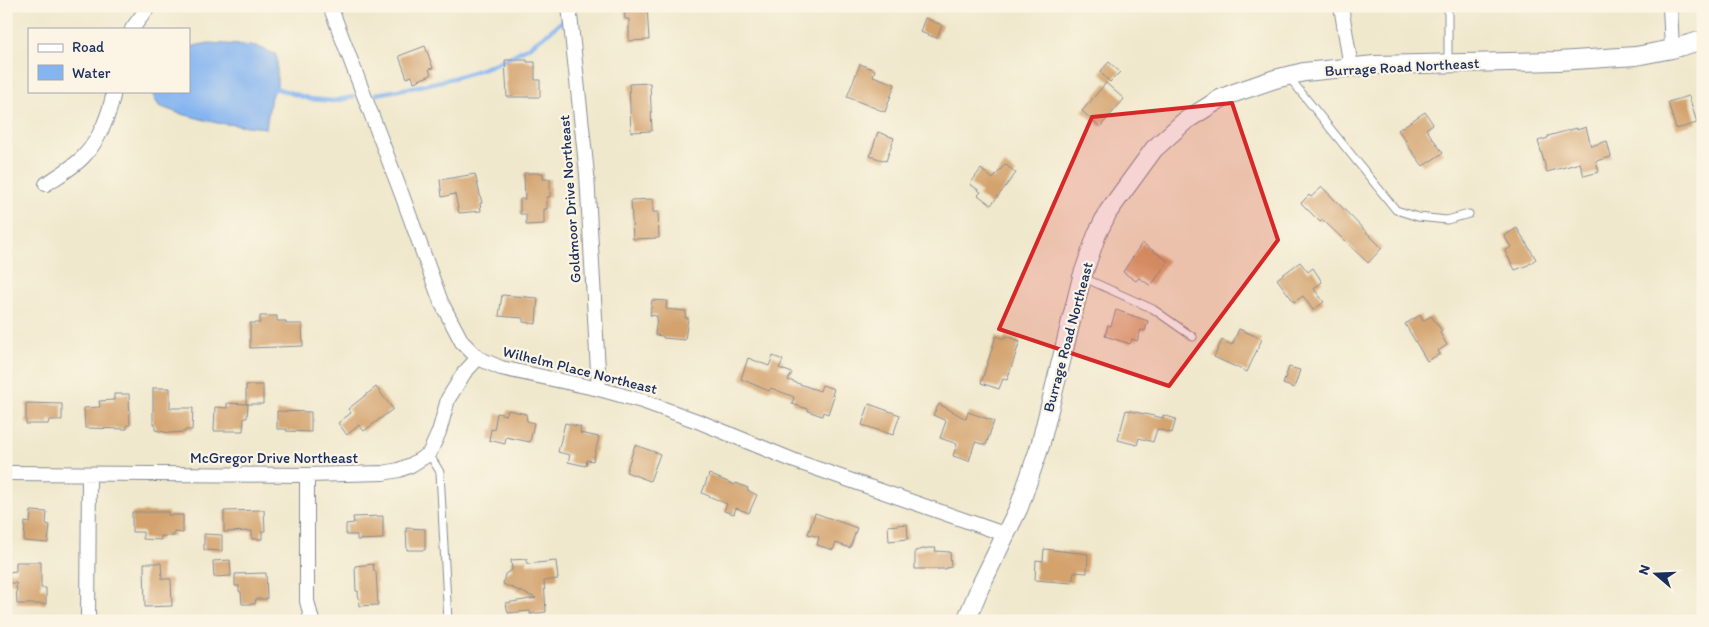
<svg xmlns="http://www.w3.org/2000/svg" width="1709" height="627" font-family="Itim,sans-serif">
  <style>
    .water { fill: #85b5f1; stroke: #5072a8 }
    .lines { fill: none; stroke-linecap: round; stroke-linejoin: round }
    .stream { stroke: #85b5f1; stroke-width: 4.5 }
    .building { fill: #d3a26d }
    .service-casing { stroke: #868c95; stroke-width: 9 }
    .minor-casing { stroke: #868c95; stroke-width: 16 }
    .tertiary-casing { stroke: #868c95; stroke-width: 20 }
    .service { stroke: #fff; stroke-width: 7 }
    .minor { stroke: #fff; stroke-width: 14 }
    .tertiary { stroke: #fff; stroke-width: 18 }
    .marked { fill: #d62828; fill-opacity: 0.2; stroke: #d62828; stroke-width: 4; stroke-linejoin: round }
    .labels { text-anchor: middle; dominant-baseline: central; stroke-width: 4.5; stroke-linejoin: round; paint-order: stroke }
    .street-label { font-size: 15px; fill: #1b2f5e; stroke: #fcf5e5 }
  </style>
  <rect width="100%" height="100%" fill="#fcf5e5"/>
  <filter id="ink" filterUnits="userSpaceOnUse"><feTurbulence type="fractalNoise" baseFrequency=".02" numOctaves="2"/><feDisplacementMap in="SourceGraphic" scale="10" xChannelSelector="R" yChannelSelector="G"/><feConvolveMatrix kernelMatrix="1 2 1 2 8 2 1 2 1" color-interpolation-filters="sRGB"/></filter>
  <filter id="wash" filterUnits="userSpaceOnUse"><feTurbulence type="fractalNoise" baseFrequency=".0096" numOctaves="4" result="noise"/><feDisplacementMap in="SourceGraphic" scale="20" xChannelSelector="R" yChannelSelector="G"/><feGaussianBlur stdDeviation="1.12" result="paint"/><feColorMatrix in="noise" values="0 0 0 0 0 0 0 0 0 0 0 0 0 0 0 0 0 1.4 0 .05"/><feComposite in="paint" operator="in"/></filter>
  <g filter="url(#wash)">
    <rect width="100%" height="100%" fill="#f0e8cc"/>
    <!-- water -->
    <path class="water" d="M209,43L256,46L275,54L277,59V88L271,96L266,128L217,123L178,113L159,106L153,96L155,91H189V49L194,46Z"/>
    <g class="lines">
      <!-- stream -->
      <path class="stream" d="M272,87L310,99L333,101L353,97
        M376,94C424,86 480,75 523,50C538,42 551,30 564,20"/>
    </g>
    <g id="blocks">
      <!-- building -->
      <path class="building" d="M624,6H647L649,40L629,41V19H625Z
        M925,18L942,25L937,38L920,32Z
        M425,46L433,68L429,69L431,75L414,82L412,76L407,78L399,56Z
        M505,60H527V62H535V80H540V97H507Z
        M1109,62L1120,72L1110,82L1100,72Z
        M860,64L875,70L873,76L895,84L885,112L847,97Z
        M650,83L652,131L631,132L629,84Z
        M1106,83L1124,99L1100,127L1082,111Z
        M1689,96L1697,123L1676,129L1668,102Z
        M1425,112L1433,124L1426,129L1443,153L1423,166L1405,142L1406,141L1398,130Z
        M1586,127L1591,146L1607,141L1611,157L1596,161L1599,172L1584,176L1580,163L1547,172L1538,141L1548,138V136L1577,128V130Z
        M878,132L894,138L886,161L870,156Z
        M1005,164L1016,173L991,205L978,195L981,192L970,184L981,169L993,179Z
        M524,173H543V179H550V197H547V209H544V224L526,225V214H520V199H525Z
        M475,174L482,203H480L481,211L459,213L455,194L442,197L440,180Z
        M1322,187L1382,248L1368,263L1323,220L1320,222L1301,203L1309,195L1311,197Z
        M653,199V212H658L659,238L633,239L631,200Z
        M1517,228L1536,259L1528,265L1515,270L1505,251L1511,247L1504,236Z
        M1142,243L1168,261L1151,286L1139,278L1136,281L1123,272Z
        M1300,262L1308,272L1313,268L1322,282L1314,289L1324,302L1313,310L1303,296L1294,302L1277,279Z
        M502,295L538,298L536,324L523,322V318L499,316Z
        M652,300L667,301L666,309L686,311L685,318H688L685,340L663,338V336L655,335L657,316L650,315Z
        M1116,310L1148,321L1145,331L1141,330L1137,341L1132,339L1130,344L1105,336L1108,325L1111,326Z
        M1420,315L1423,321L1431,316L1442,331L1440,333L1447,345L1438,351L1440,354L1427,361L1405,324Z
        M260,316H277V321H286V324H302L303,346L250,348V323H260Z
        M1239,329L1262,339L1247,372L1214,357L1222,340L1232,345Z
        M996,336L1004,339L1005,336L1020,341L1007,380L1003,379L999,389L981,383Z
        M773,356L783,360L779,368L792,373L788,380L820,391L822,385L834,389L832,395L834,396L828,414L823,412L822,416L808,411V409L792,404L794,397L771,388L769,391L741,379L748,358L769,366Z
        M1289,367L1300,370L1294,388L1283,384Z
        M246,385H263V404H246H248L247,418H244L243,431H214L215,407L227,408V403L246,404Z
        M376,387L393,409L364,431L359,425L347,435L338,423L351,413L348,409Z
        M153,388H170V408H193L192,430H185V432L169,433L155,430V424H153Z
        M114,394H129L130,425H127V429L85,428L84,408L100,407L99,401L114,400Z
        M26,403L62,404V420H49L48,424H26Z
        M869,404L900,415L893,435L862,425Z
        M939,404L966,419L968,412L994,421L986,445L975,442L969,461L953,456L957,444L940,438L946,421L933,415Z
        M508,410L526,414L527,421L534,423L530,442L506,437L505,444L489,440L491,429L494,430L497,413L506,415Z
        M1126,410L1163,418V415L1176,419L1172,433L1157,429L1153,442L1139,438L1137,445L1118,440Z
        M277,411L311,412V432L286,431L287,429H277Z
        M565,423L581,427L580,433L599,437L593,461L587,460L586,466L568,462L570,455L558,452Z
        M635,445L660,454L650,481L626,472Z
        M709,474L735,485L736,483L748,488L747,490L757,495L749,513L736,508L734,514L724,511L727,504L702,493Z
        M264,510L265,531H262V539H252V531L224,532V511Z
        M31,511L47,512L46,524L50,525L48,543L24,541L25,522L30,523Z
        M132,512H168V515H183V533L174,532V536H161V540L143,539V532H132Z
        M815,513L857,528L850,548L836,543L833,550L817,545L819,537L808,534Z
        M383,516V539L357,540V535H346V524L354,523L353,517Z
        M907,524L908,539L889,541L888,526Z
        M406,528L425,529V550H407Z
        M204,534L222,535V551L204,550Z
        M928,548H936L935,551L950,552L951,567L946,568V569H915V551Z
        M1044,549L1088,554L1087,573L1074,572L1072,583L1035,580L1036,560L1043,561Z
        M527,559V564L556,561L558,579L544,581L546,612L530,614V611L508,613L506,603L536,598L503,584L505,574L512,570L511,560Z
        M230,560L231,576L214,577L213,561Z
        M16,562H41V588H46V604H17L16,583H9V572L16,571Z
        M144,563H161L162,579H171L172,606L145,607Z
        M373,564L374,571H376L378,605L359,606L358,591H356L355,566Z
        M266,573L267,599H256L255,604H242L241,592L239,591V586H235V574Z"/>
    </g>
  </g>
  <g filter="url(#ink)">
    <use href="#blocks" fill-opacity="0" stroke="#868c95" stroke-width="1"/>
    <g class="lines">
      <defs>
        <path id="service" d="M1448,63V6
          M1288,76L1396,210L1418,217L1447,220L1469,214
          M1082,277L1153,309L1193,337
          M429,454L440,472L448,621"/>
        <path id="minor" d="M330,6L402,195L441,302L462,342L478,358L501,368L599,389L642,401L700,422L795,461L1007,535
          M569,6L587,174L599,389
          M1341,6L1351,67
          M1670,6L1672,49
          M132,29L149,6
          M46,184C58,176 74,167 84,156C100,139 110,113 114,91
          M6,473L307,475L383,473L399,470L411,465L429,454L439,432L448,399L464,373L478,358
          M307,475V601L312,621
          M88,621L89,474"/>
        <path id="tertiary" d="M966,621L980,587L1019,507L1040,446L1082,277L1097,234L1108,212L1154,149L1185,121L1220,99L1234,93L1275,79L1304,72L1375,65L1558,61L1636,56L1672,49L1703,40"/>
      </defs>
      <!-- service casing -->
      <use href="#service" class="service-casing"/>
      <!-- minor casing -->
      <use href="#minor" class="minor-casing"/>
      <!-- tertiary casing -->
      <use href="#tertiary" class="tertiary-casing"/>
      <!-- service -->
      <use href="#service" class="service"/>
      <!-- minor -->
      <use href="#minor" class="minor"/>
      <!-- tertiary -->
      <use href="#tertiary" class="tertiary"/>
    </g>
  </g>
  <!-- marked area -->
  <path class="marked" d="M1232,103L1278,240L1169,386L999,329L1092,117Z"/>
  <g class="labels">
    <!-- street labels -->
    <g class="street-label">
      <text transform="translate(1402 67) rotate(-3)">Burrage Road Northeast</text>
      <text transform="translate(570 199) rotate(-94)">Goldmoor Drive Northeast</text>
      <text transform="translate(1068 337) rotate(-75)">Burrage Road Northeast</text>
      <text transform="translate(580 370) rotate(14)">Wilhelm Place Northeast</text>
      <text x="274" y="458">McGregor Drive Northeast</text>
    </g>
  </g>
  <!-- margin -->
  <rect width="1709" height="627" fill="none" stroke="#fcf5e5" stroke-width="25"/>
  <!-- legend -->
  <rect x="28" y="28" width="162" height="65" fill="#fcf5e5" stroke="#a2a6af"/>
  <rect x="38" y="44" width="25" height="8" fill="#ffffff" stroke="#a2a6af"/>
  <text x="72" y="52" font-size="15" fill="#1b2f5e">Road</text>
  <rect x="38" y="65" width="25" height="15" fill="#85b5f1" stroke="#a2a6af"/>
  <text x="72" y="78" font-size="15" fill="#1b2f5e">Water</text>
  <!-- north arrow -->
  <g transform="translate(1656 574) rotate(289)" stroke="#fcf5e5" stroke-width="4" paint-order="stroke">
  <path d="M0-4L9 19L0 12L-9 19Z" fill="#1b2f5e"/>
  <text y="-8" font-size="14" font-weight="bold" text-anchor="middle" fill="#1b2f5e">N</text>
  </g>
</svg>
